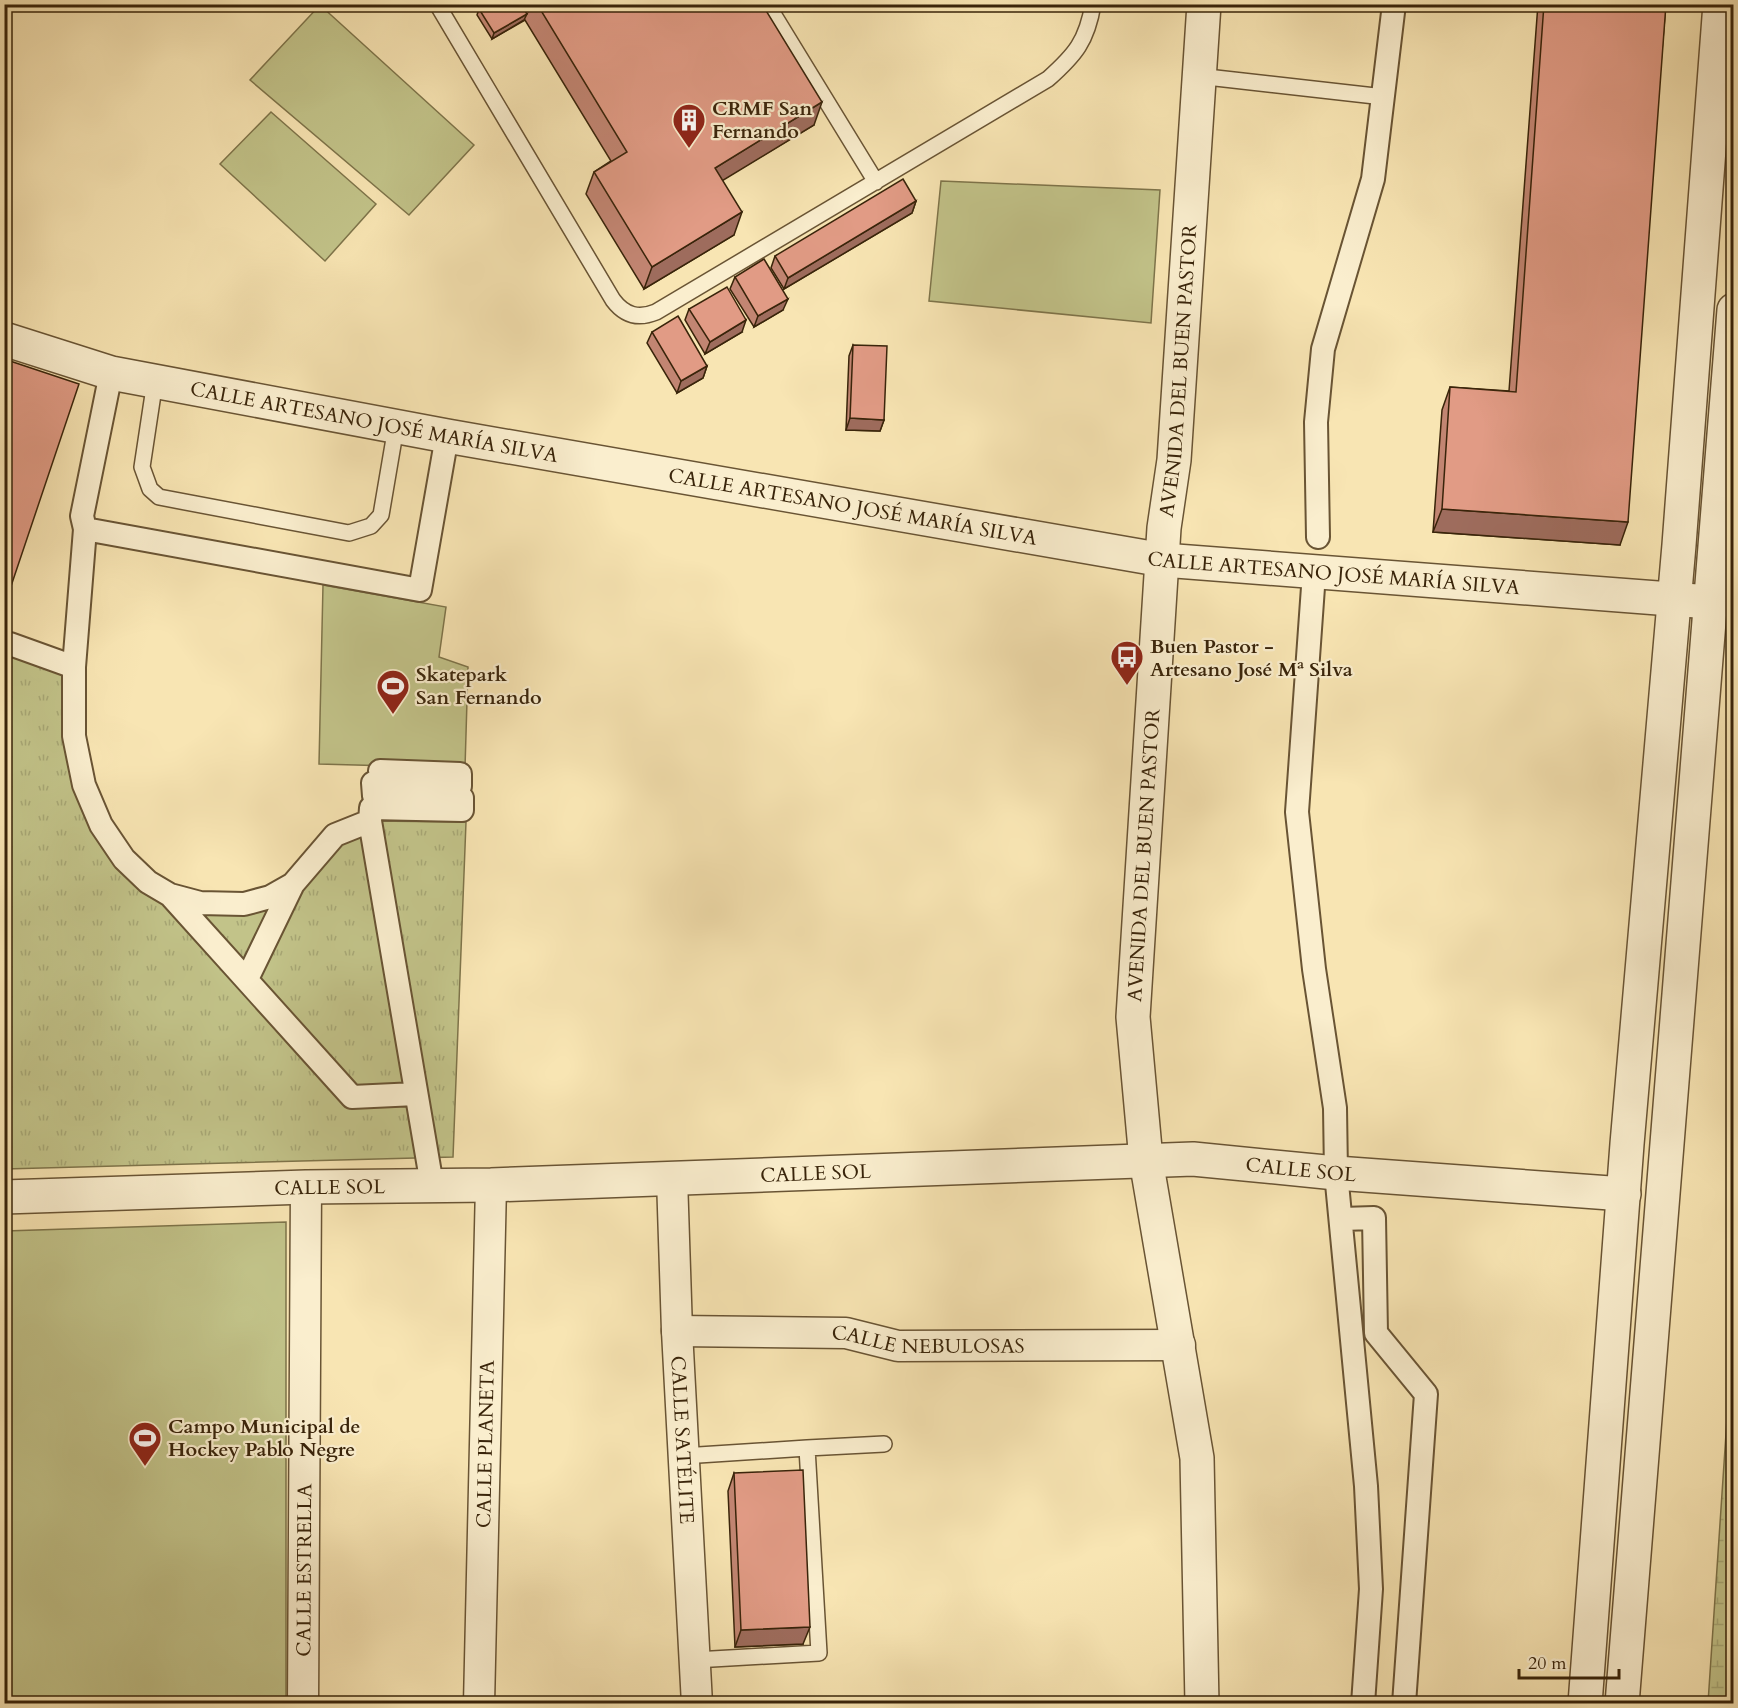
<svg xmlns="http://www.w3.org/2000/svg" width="1738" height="1708" font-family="Cardo,serif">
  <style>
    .green { fill: #c2c389; stroke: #7e744a; stroke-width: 1.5 }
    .wetland { fill: url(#wetland-marsh); stroke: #7e744a; stroke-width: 1.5 }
    .park { fill: url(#park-tufts); stroke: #7e744a; stroke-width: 1.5 }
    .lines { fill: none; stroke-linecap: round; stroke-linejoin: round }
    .service-casing { stroke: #695434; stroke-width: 18 }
    .pedestrian-casing { stroke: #695434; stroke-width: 26 }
    .minor-casing { stroke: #695434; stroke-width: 33 }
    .tertiary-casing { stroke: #695434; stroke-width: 36 }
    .service { stroke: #faeece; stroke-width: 15 }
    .pedestrian { stroke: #faeece; stroke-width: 22 }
    .minor { stroke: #faeece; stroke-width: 30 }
    .tertiary { stroke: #faeece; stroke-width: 33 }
    .wall { fill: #c28572; stroke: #39240a; stroke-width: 1.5 }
    .shaded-wall { fill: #9e6c5d; stroke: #39240a; stroke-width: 1.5 }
    .building { fill: #e19b85; stroke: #39240a; stroke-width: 1.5 }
    .labels { text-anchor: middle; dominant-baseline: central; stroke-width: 4.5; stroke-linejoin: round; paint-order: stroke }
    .poi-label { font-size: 20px; font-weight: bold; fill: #39240a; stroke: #faeece; text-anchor: start }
    .street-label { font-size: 20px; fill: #39240a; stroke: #faeece }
  </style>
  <defs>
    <pattern id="wetland-marsh" width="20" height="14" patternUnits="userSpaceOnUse" patternTransform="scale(1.5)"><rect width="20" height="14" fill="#c2c389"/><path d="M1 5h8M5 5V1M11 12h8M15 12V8" fill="none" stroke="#a7a775"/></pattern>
    <pattern id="park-tufts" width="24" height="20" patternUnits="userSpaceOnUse" patternTransform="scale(1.5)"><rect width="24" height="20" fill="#c2c389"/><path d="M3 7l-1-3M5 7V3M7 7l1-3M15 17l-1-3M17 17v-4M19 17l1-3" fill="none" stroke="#a7a775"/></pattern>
  </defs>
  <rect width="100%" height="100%" fill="#f8e5b3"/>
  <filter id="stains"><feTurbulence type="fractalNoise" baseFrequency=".00333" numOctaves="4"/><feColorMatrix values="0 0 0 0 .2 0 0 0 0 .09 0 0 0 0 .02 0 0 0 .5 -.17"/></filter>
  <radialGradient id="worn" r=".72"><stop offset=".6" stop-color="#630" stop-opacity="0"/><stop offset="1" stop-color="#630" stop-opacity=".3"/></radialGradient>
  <!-- green -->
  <path class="green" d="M320,5L474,145L409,215L250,80Z
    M271,112L376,204L325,261L220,164Z
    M941,181L1160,190L1151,323L929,301Z
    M323,585L446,607L439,657L468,667L465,768L319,764Z
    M286,1222V1703H5V1231Z"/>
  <!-- wetland -->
  <path class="wetland" d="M1733,1329V1703H1708Z"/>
  <!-- park -->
  <path class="park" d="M10,644L74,667L84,785L148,882L244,904L370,821L466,822L453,1157L5,1169L4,663Z
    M1733,1641V1703H1727Z"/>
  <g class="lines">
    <defs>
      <path id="service" d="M437,4L613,300C625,316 639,319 656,312L1048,79C1075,55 1087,41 1093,4
        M767,4L876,182
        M1198,76L1384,97
        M155,381L142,467L150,489L159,497L349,533L371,526L381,515L396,427
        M807,1448L884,1444
        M683,1456L807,1448L819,1653L695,1660"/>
      <path id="pedestrian" d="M111,373L82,516L85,529L74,667V736L84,785L101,825L124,859L148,882L170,895L200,903L244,904L270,897L293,884L335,835L370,821
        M85,529L420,590L447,436
        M1318,537L1316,422L1323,349L1373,179L1394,4
        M1314,573L1297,812L1314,969L1335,1108L1336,1173L1366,1486L1371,1589L1363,1704
        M10,644L74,667
        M380,771L460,774V786L373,783L374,796L462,798V810L371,808L370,821L432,1185
        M170,895L352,1097L416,1094
        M247,979L293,884
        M1342,1219L1374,1218L1376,1333L1426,1394L1404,1704"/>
      <g id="minor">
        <path id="s1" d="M672,1178L677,1331L697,1704"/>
        <path id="s2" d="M677,1331L846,1333L898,1346L1180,1345"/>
        <path id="s3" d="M303,1704L306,1187"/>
        <path id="s4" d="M479,1704L491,1185"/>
      </g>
      <g id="tertiary">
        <path id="s5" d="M4,339L111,373L447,436L1163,560L1710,602"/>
        <path id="s6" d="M4,1197L306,1187L491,1185L1193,1159L1336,1173L1624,1194"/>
        <path id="s7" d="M1202,1704L1197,1458L1146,1160L1133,1017L1164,528L1174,460L1204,4"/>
        <path d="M1585,1704L1627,1144L1679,545L1720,4"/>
        <path d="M1622,1704L1734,310"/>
      </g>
    </defs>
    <!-- service casing -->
    <use href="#service" class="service-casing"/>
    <!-- pedestrian casing -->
    <use href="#pedestrian" class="pedestrian-casing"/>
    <!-- minor casing -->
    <use href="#minor" class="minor-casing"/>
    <!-- tertiary casing -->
    <use href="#tertiary" class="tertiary-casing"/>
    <!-- service -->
    <use href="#service" class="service"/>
    <!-- pedestrian -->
    <use href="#pedestrian" class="pedestrian"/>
    <!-- minor -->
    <use href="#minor" class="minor"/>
    <!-- tertiary -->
    <use href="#tertiary" class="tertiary"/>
  </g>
  <!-- wall -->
  <path class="wall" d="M488,4H762L814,125L722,180L734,235L644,289L586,194L594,172L611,161L525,20L492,39L477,15L479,9Z
    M1538,4H1666L1620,545L1433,532L1442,410L1450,387L1509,391Z
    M916,201L912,213L784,289L771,268L775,256Z
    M735,277L783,310L754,327L730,289Z
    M689,309L742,332L705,354L685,320Z
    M652,332L707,366L703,378L677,393L647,343Z
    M853,345L884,420L880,431L846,430L849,356Z
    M734,1473L803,1644L735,1647L728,1491Z"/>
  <!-- shaded-wall -->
  <path class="shaded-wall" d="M527,14L524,20L492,39L494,33Z
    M822,102L814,125L707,190L715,168Z
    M916,201L912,213L784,289L788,278Z
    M742,212L734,235L644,289L652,267Z
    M788,299L783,310L754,327L758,316Z
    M746,320L742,332L705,354L710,342Z
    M707,366L703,378L677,393L681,381Z
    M850,418L884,420L880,431L846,430Z
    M1442,509L1628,522L1620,545L1433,532Z
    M810,1627L803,1644L735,1647L741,1630Z"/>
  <!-- building -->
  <path class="building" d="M488,4H521L527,14L494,33L479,9Z
    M537,4H762L822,102L715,168L742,212L652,267L594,172L627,152Z
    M1544,4H1666L1628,522L1442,509L1450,387L1516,392Z
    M903,179L916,201L788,278L775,256Z
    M764,259L788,299L758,316L735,277Z
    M727,287L746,320L710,342L689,309Z
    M678,316L707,366L681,381L652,332Z
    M853,345L887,346L884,420L850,418Z
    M4,359L79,384L5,604H4Z
    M803,1470L810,1627L741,1630L734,1473Z"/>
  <!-- icons -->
  <defs>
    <symbol id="building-pin" viewBox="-11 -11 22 30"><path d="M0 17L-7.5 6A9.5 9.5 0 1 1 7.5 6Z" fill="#8f2418" stroke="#faeece"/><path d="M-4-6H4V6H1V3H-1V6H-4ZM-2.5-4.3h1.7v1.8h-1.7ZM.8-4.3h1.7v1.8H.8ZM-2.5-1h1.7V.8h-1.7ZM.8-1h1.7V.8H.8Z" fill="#fff"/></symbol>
    <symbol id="bus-pin" viewBox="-11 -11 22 30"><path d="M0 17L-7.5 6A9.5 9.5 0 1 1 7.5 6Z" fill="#8f2418" stroke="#faeece"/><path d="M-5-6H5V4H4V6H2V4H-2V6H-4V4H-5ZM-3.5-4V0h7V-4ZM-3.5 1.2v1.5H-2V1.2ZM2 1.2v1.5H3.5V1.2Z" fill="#fff"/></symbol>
    <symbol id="stadium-pin" viewBox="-11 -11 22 30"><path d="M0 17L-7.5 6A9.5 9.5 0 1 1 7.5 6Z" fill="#8f2418" stroke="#faeece"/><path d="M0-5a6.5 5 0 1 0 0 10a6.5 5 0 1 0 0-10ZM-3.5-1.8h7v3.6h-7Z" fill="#fff"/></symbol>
  </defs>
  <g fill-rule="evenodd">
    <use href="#building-pin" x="670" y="101" width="38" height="52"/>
    <use href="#bus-pin" x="1108" y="638" width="38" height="52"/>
    <use href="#stadium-pin" x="374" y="667" width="38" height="52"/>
    <use href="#stadium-pin" x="126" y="1419" width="38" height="52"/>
  </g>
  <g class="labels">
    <!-- poi labels -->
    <g class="poi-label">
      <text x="712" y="108">CRMF San<tspan x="712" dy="23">Fernando</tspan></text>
      <text x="1150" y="646">Buen Pastor -<tspan x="1150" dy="23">Artesano José Mª Silva</tspan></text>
      <text x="416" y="674">Skatepark<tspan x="416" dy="23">San Fernando</tspan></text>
      <text x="168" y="1426">Campo Municipal de<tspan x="168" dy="23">Hockey Pablo Negre</tspan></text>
    </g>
    <!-- street labels -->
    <g class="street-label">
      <text stroke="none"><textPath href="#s7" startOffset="1340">AVENIDA DEL BUEN PASTOR</textPath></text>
      <text stroke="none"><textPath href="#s5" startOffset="380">CALLE ARTESANO JOSÉ MARÍA SILVA</textPath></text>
      <text stroke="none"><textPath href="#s5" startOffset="866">CALLE ARTESANO JOSÉ MARÍA SILVA</textPath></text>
      <text stroke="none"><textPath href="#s5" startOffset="1352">CALLE ARTESANO JOSÉ MARÍA SILVA</textPath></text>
      <text stroke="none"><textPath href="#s7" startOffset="854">AVENIDA DEL BUEN PASTOR</textPath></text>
      <text stroke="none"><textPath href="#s6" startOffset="1298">CALLE SOL</textPath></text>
      <text stroke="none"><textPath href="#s6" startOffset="812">CALLE SOL</textPath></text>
      <text stroke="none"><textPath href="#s6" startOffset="326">CALLE SOL</textPath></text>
      <text stroke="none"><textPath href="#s2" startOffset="252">CALLE NEBULOSAS</textPath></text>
      <text stroke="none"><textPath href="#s1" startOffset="262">CALLE SATÉLITE</textPath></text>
      <text stroke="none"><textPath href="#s4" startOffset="260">CALLE PLANETA</textPath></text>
      <text stroke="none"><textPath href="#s3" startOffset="134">CALLE ESTRELLA</textPath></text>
    </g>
  </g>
  <!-- margin -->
  <rect width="1738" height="1708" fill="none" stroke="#f8e5b3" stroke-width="24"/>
  <rect x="6" y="6" width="1726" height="1696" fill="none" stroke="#39240a" stroke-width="3"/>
  <rect x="12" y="12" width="1714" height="1684" fill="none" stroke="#39240a" stroke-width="1.5"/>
  <!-- scale -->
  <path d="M1519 1669v9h100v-9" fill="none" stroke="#39240a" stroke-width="3"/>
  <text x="1528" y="1669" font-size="18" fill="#39240a" stroke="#faeece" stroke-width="4.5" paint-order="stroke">20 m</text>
  <rect width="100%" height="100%" filter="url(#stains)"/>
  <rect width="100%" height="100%" fill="url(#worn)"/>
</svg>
